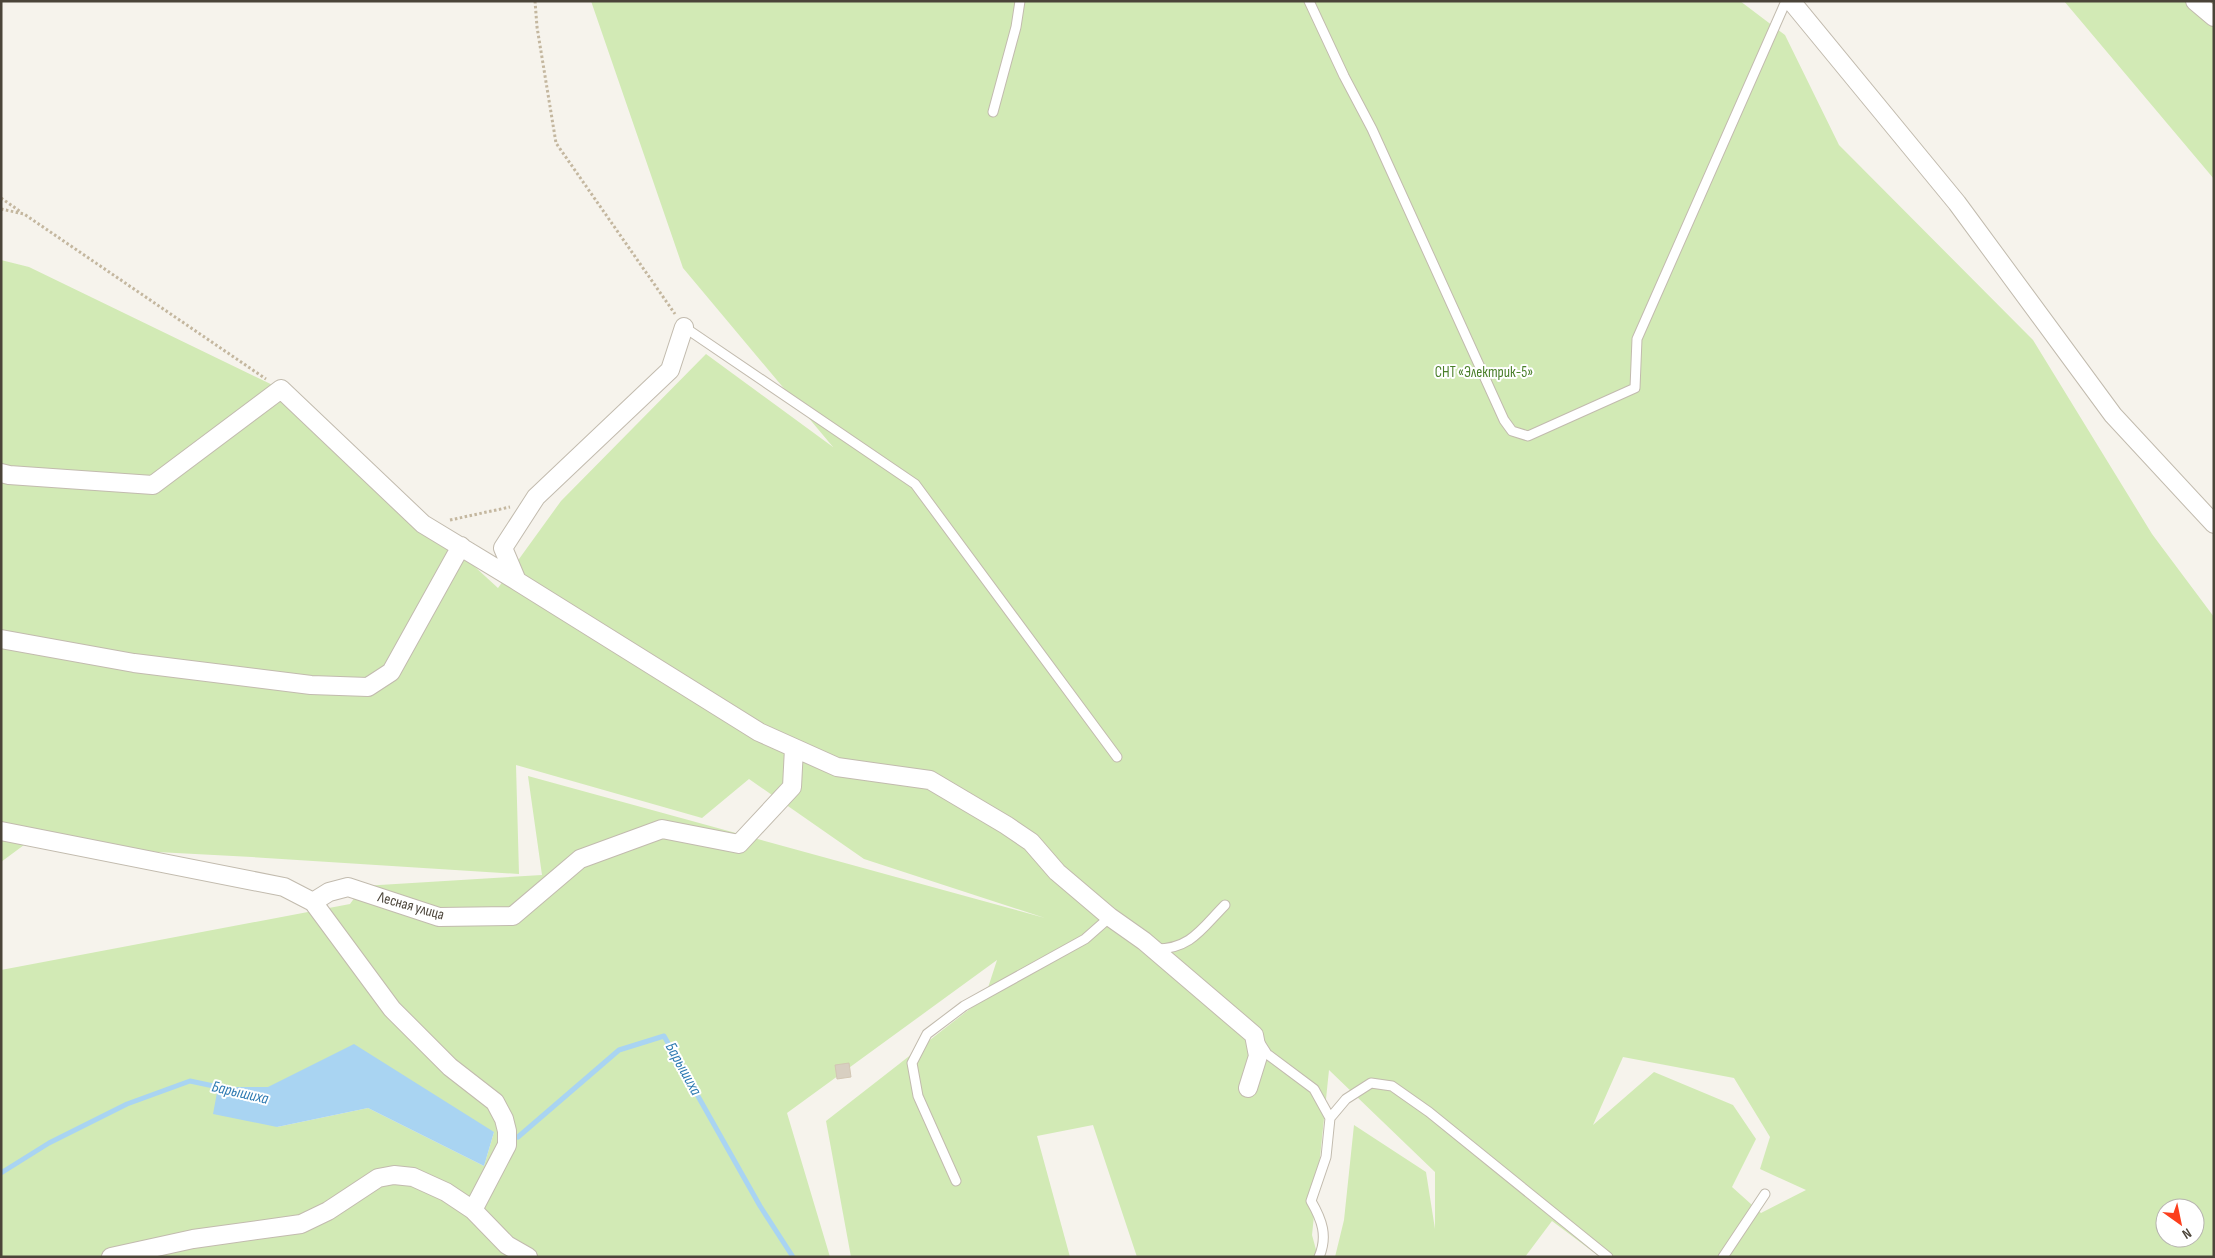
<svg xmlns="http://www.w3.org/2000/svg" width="2215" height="1258" font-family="'Sofia Sans Condensed',sans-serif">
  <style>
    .green { fill: #d2eab5; fill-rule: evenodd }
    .water { fill: #a9d4f2 }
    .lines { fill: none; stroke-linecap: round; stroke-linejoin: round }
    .stream { stroke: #a9d4f2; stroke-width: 5 }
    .building { fill: #d8cfc1; stroke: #d3c7b4 }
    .service-casing { stroke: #c2bbae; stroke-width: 11 }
    .minor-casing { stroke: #c2bbae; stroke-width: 20 }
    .path { stroke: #c4b79f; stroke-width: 3; stroke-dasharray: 2.5 2.5; stroke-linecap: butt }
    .service { stroke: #fff; stroke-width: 9 }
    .minor { stroke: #fff; stroke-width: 18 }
    .labels { text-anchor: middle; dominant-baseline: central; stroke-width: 4; stroke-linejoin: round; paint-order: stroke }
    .park-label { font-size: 15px; fill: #4a7f2a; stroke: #fff }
    .street-label { font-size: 15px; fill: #4b4439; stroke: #fff }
    .water-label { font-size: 16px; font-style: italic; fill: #2e7ab2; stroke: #fff }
  </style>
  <rect width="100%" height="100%" fill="#f6f3ec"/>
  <!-- green -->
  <path class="green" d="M591,1H1740L1785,35L1839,145L2033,340L2152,534L2214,617V1257H1600L1552,1221L1525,1257H1335L1344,1220L1354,1125L1426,1172L1435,1229V1172L1329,1070L1312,1235L1318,1257H1137L1093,1125L1037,1136L1070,1257H851L826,1121L985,997L997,960L787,1113L830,1257H1V970L350,904L363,886L542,875L528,776L1045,918L864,859L749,779L702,818L516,765L519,874L252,857L24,845L1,862V260L29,267L281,389L498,588L561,501L706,354L833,447L683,268ZM1623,1057L1734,1078L1770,1137L1760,1169L1806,1190L1761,1213L1732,1187L1756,1139L1733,1105L1654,1072L1593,1125ZM218,1087H268L494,1132L484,1166L368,1108L277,1127ZM2165,1208H2195V1238H2165Z
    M2064,1H2214V179Z"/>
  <!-- water -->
  <path class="water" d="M354,1044L494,1132L484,1166L368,1108L277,1127L213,1114L218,1087H268Z"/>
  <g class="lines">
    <!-- stream -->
    <path class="stream" d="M518,1137L619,1050L664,1036L760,1206L793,1257
      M1,1173L49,1143L127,1104L190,1081L223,1088"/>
  </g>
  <!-- building -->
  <path class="building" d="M849,1063L851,1077L837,1079L835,1065Z"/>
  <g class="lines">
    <defs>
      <path id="service" d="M1309,1L1344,76L1372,129L1504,420L1512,431L1528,436L1635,388L1637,339L1786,1
        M993,112L1016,27L1020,1
        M684,327L915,484L1117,757
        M1156,949C1191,949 1202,928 1225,905
        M1260,1043L1267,1054L1314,1089L1330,1118L1326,1157L1311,1201C1322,1220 1328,1236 1319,1257
        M1330,1118L1346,1099L1371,1083L1392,1086L1429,1112L1608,1257
        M956,1181L918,1096L912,1063L927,1034L964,1006L1085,939L1110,917
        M1723,1257L1765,1194"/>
      <path id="minor" d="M1791,1L1957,203L2113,415L2214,524
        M2195,1L2214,17
        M684,327L670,370L536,497L503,548L517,581L759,732L837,767L930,780L1006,825L1031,842L1057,872L1110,917L1144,941L1254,1035L1258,1056L1248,1088
        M1,473L9,475L153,485L281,389L423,524L517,581
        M1,639L134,663L311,685L368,687L391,672L461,546
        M1,831L284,887L313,902L392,1009L450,1067L495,1102L504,1119L507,1131V1145L473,1210
        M313,902L329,892L348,887L439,917L513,916L580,859L662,829L739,844L792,787L794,748
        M111,1257L193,1239L301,1224L328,1211L378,1178L394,1175L413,1177L446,1192L473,1210L507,1245L528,1257"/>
    </defs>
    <!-- service casing -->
    <use href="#service" class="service-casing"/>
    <!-- minor casing -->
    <use href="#minor" class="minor-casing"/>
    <!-- path -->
    <path class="path" d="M535,1L537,27L556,143L675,314
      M1,198L21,212
      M1,209L24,214L266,379
      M450,520L510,507"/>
    <!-- service -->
    <use href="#service" class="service"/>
    <!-- minor -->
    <use href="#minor" class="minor"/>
  </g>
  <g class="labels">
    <!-- park labels -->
    <g class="park-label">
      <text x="1484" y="372">СНТ «Электрик-5»</text>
    </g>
    <!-- street labels -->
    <g class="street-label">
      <text transform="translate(411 906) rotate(16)">Лесная улица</text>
    </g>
    <!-- water labels -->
    <g class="water-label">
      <text transform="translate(683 1069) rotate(61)">Барышиха</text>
      <text transform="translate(240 1093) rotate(13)">Барышиха</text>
    </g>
  </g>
  <!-- border -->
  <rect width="2215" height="1258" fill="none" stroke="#4b4439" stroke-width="5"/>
  <!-- north arrow -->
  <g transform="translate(2180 1223) rotate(147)"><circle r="24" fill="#ffffff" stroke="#b7b4b0"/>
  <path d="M0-4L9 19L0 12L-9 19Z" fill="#fc3f1d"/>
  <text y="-8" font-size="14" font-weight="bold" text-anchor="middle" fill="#4b4439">N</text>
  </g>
</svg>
